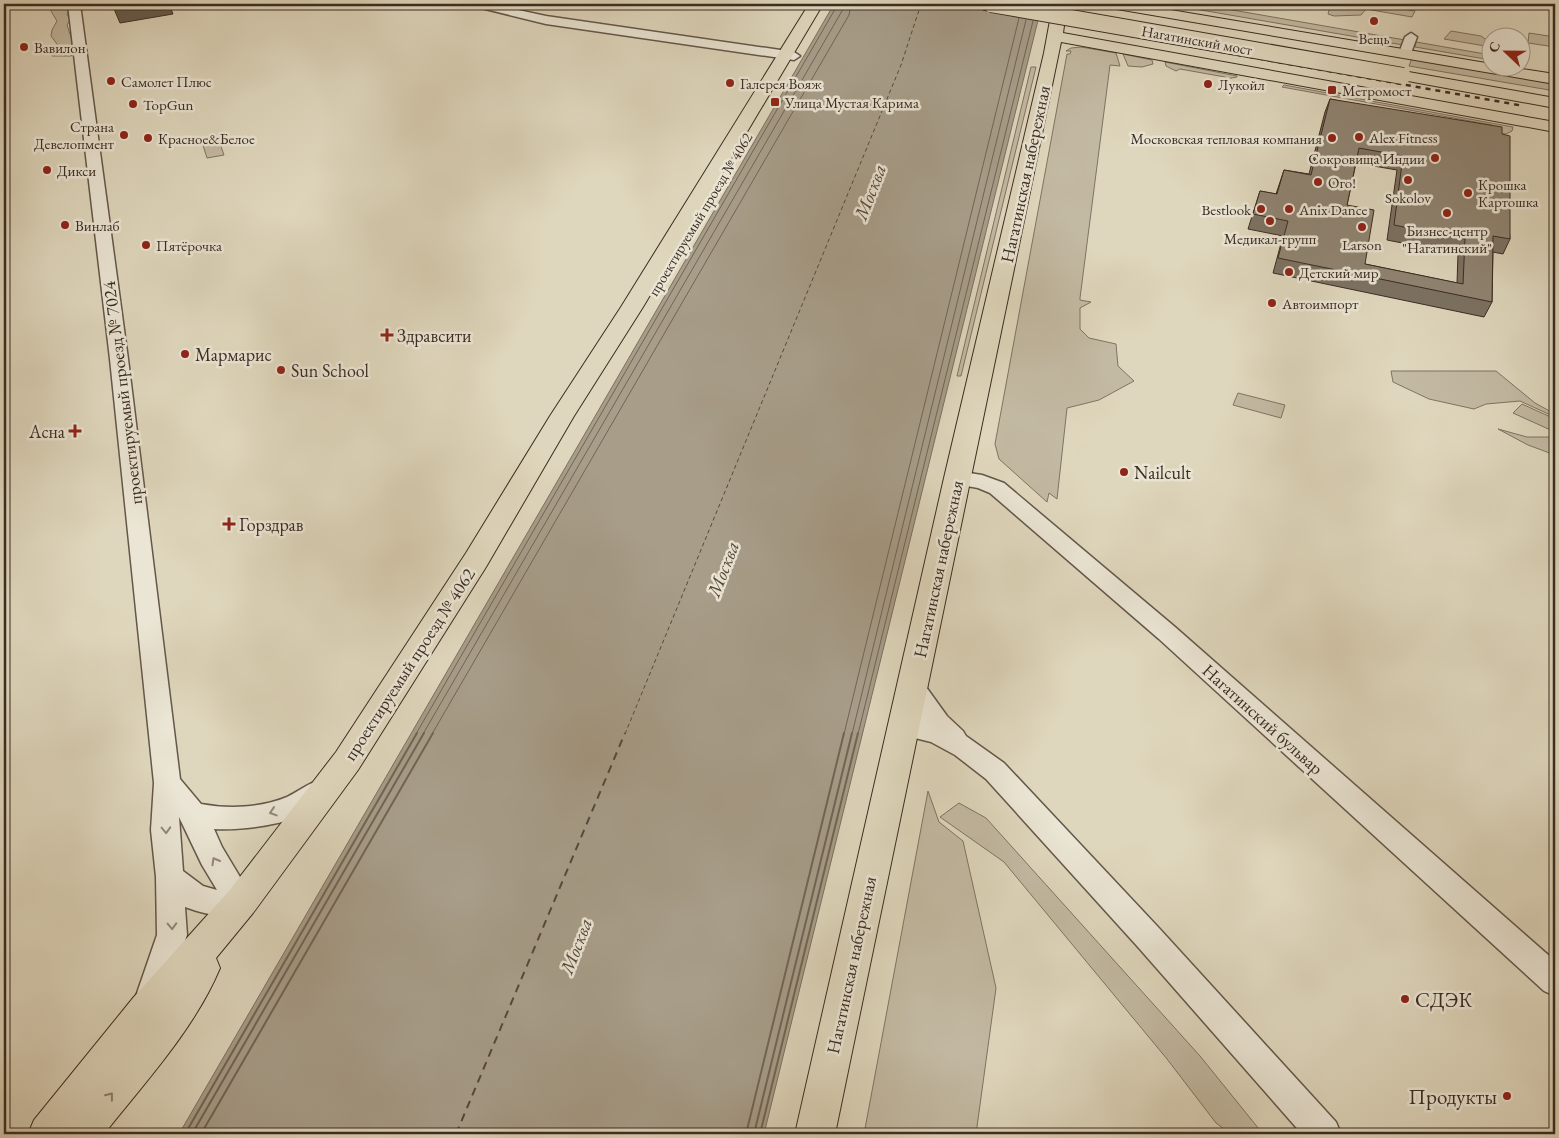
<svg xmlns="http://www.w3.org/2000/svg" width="1559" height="1138" font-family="'EB Garamond',serif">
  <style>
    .green { fill: #c3baa3; stroke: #7f7363 }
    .water { fill: #a79d89; stroke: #7c7060 }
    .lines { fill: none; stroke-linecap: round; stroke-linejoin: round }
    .shore-far1 { stroke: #716456; stroke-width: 1 }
    .shore { stroke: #716456; stroke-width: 2 }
    .ferry-far1 { stroke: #56483c; stroke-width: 1; stroke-dasharray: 4 3; stroke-linecap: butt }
    .ferry { stroke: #56483c; stroke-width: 2; stroke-dasharray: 8 6; stroke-linecap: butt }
    .minor-casing { stroke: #64574a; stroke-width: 3 }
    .major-casing { stroke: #3b2c23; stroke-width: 2 }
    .minor { fill: #eae5d4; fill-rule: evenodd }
    .major { fill: #dfd7bd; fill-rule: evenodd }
    .rail { stroke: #3b2c23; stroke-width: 2.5; stroke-dasharray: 5 5; stroke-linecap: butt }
    .major-bridge-casing { stroke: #3b2c23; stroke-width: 18; stroke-linecap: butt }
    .major-bridge { stroke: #dfd7bd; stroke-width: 16 }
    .wall { fill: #7c7263; stroke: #3b2c23; fill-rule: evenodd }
    .shaded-wall { fill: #655d50; stroke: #3b2c23 }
    .building { fill: #908573; stroke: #3b2c23; fill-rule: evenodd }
    .oneway { stroke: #92887c }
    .oneway2 { stroke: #8d8270 }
    .poi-dot { fill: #8f2418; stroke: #eae5d4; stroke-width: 2 }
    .labels { text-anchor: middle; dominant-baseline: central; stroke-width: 5; stroke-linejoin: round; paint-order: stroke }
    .far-poi-label { font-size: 15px; fill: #3b2c23; stroke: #eae5d4; text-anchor: start }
    .far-street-label { font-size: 15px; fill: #3b2c23; stroke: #eae5d4 }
    .street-label { font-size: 18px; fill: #3b2c23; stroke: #eae5d4 }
    .poi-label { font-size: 18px; fill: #3b2c23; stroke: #eae5d4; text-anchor: start }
    .water-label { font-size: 19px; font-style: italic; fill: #56483c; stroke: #eae5d4 }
    .near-poi-label { font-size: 21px; fill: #3b2c23; stroke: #eae5d4; text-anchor: start }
  </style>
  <rect width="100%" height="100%" fill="#dfd7bd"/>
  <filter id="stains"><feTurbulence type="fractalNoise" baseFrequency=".004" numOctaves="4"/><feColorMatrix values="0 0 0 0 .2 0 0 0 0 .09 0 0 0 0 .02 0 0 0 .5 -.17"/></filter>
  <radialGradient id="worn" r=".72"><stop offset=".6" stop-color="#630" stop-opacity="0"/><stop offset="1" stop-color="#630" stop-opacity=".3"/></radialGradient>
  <!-- green -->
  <path class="green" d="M44,4H68L69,10L67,14L70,20L67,25L76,52L71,56H52L53,51L60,48L51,36L52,30L57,21L51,11L54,6Z
    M1198,4L1405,40L1403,45L1195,9Z
    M1309,4H1372L1415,11L1412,17L1366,9L1361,15L1334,16L1328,14L1330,7Z
    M1451,31L1481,36L1491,43V47L1444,39Z
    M1529,33L1555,37V47L1528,43Z
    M1416,42L1491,55V60L1415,47Z
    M1081,47L1116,53L1120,66L1110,65L1080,298V300L1091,302L1080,308V329L1089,338L1116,344L1118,366L1134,381L1099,400L1067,408L1057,499L1049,493L1047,502L999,459L995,444L1067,54H1070L1071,51H1066L1071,48Z
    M1123,54L1152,60L1153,64L1142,67L1128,66Z
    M1412,58L1555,83V91L1409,66Z
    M1165,62L1237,76V77L1226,79L1225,77L1180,69L1176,71L1166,66Z
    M1031,67H1036L961,376H957Z
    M1284,85L1513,127L1512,131L1506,134L1494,133L1492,125L1282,87Z
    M218,138L224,155L207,158L202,142Z
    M1391,371H1496L1535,403L1555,414V417L1520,401L1486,404L1474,409L1429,399L1393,382Z
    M1238,393L1285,405L1281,418L1233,405Z
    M1522,404L1555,419V432L1513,413Z
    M1498,429L1527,437H1555V455L1528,445Z
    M928,791L939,822L963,841L996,988L976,1134H864Z
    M959,803L986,818L1200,1056L1263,1134H1231L1216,1123L1167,1059L1004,862L940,817Z"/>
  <!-- water -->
  <path class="water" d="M834,4H1042L764,1134H179Z"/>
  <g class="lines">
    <!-- shore-far1 -->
    <path class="shore-far1" d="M416,734L838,4
      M423,734L842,11L844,4
      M432,734L849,15L851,4
      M844,734L1019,18
      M852,734L1026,20
      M858,734L1033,21"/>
    <!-- shore -->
    <path class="shore" d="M185,1134L417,733
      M192,1134L424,733
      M201,1134L433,733
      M746,1134L844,733
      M754,1134L852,733
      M760,1134L858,733"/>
    <!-- ferry-far1 -->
    <path class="ferry-far1" d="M625,734L901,65L921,4"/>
    <!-- ferry -->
    <path class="ferry" d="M456,1134L625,733"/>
    <defs>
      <path id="minor" d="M68,4H80L128,359L180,779L201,804C228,809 261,808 287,797C299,791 309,783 322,779L331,782L335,790C320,822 246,831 214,829L222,847L255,902L251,911C229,920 207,915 185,907L187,935L162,1007L151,1011L140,1007L136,996L157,935L156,877L151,830L154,783L110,359ZM179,817L202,865L217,890L203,886L183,871Z
        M471,4H491L546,16L794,52L800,56L794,60L546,24L473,6Z
        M1411,33L1417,37L1411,53L1405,57L1401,56L1399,53L1405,37Z
        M957,471L982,475L1004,483L1175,627L1555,961V996L1544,991L1159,639L990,493L978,488L950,483L947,478L950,473Z
        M912,677L921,680L947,716L963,731L966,736L1004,763L1158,927L1336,1122L1341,1134H1302L1138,947L986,779L955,755L931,742L895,733L891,726L895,719L904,716L921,719L900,687L903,680Z"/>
      <path id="major" d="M809,4H823L643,307L574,416L486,567L358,770L253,913L216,958L220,968C194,1030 145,1082 104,1134H28L34,1120L133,998L229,891L336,752L466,553L550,416L621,307Z
        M1053,4H1067L1063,33L1555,122V132L1061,42L835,1134H795L944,478L1044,53Z
        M1104,4H1135L1492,64V68H1515L1555,74V84L1111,8L1106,7Z
        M1403,71L1555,98V108L1397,79L1395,76L1397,73Z"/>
    </defs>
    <!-- minor casing -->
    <use href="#minor" class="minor-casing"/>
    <!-- major casing -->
    <use href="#major" class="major-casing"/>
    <!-- minor -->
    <use href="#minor" class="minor"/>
    <!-- major -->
    <use href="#major" class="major"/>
    <!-- rail -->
    <path class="rail" d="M953,4L1524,106"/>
    <defs>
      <path id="major-bridge" d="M991,4L1403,76"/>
    </defs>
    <!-- major-bridge casing -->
    <use href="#major-bridge" class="major-bridge-casing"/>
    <!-- major-bridge -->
    <use href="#major-bridge" class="major-bridge"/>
  </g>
  <!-- wall -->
  <path class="wall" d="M1544,4H1555V8L1554,5Z
    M1330,99L1502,134L1510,239L1503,254L1493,252L1492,302L1484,317L1273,273L1283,236L1248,229L1260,191L1276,194L1284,170L1309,174L1325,112ZM1356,163L1397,170L1387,240L1458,254L1457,283L1365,264L1347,205Z"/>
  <!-- shaded-wall -->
  <path class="shaded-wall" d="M112,4H169L173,14L120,23Z"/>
  <!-- building -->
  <path class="building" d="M1330,99L1502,127V134L1510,136V239L1493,236L1492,302L1278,258L1288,221L1253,214L1260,191L1277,194L1284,170L1311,175ZM1359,148L1403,156L1394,225L1465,239L1463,284L1365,264L1374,210L1347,205Z"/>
  <!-- one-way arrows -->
  <defs><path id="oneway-chevron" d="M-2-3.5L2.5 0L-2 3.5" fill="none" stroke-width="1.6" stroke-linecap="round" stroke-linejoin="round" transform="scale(1.25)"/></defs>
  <g class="oneway">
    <use href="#oneway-chevron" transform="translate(273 812) rotate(162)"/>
    <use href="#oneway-chevron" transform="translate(166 830) rotate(88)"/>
    <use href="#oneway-chevron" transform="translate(215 861) rotate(-120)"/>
    <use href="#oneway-chevron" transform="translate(172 926) rotate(88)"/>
  </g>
  <use class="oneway2" href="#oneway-chevron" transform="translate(110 1096) rotate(-52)"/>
  <!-- markers -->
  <g class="poi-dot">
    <circle cx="1374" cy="21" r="5"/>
    <circle cx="24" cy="47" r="5"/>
    <circle cx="111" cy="81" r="5"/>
    <circle cx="730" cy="83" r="5"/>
    <circle cx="1208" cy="84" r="5"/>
    <rect x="1327" y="85" width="10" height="10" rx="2.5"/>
    <rect x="770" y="97" width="10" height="10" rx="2.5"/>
    <circle cx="133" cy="104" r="5"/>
    <circle cx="124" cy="135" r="5"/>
    <circle cx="1359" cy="137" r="5"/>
    <circle cx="148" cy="138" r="5"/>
    <circle cx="1332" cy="138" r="5"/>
    <circle cx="1435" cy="158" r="5"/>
    <circle cx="47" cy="170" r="5"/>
    <circle cx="1408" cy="180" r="5"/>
    <circle cx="1318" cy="182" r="5"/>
    <circle cx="1468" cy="193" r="5"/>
    <circle cx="1261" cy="209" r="5"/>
    <circle cx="1289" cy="209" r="5"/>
    <circle cx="1447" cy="213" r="5"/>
    <circle cx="1270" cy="221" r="5"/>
    <circle cx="65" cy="225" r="5"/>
    <circle cx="1362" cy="227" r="5"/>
    <circle cx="146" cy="245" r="5"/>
    <circle cx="1289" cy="272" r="5"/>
    <circle cx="1272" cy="303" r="5"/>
    <path d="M384.5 327.5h5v5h5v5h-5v5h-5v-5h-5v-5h5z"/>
    <circle cx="185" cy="354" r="5"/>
    <circle cx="281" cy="370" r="5"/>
    <path d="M72.5 423.5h5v5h5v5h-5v5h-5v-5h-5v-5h5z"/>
    <circle cx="1124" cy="472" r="5"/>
    <path d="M226.5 516.5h5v5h5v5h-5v5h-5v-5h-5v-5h5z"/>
    <circle cx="1405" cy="999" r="5"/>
    <circle cx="1507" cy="1096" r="5"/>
  </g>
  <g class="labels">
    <!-- far-poi labels -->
    <g class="far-poi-label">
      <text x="1374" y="38" text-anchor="middle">Вещь</text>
      <text x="34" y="47">Вавилон</text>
      <text x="121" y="81">Самолет Плюс</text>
      <text x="740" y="83">Галерея Вояж</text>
      <text x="1218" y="84">Лукойл</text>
      <text x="1342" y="90">Метромост</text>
      <text x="785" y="102">Улица Мустая Карима</text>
      <text x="143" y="104">TopGun</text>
      <text x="114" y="126" text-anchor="end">Страна<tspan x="114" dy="17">Девелопмент</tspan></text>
      <text x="1369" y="137">Alex Fitness</text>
      <text x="158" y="138">Красное&amp;Белое</text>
      <text x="1322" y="138" text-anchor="end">Московская тепловая компания</text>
      <text x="1425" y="158" text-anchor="end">Сокровища Индии</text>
      <text x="57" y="170">Дикси</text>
      <text x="1328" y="182">Ого!</text>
      <text x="1478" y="184">Крошка<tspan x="1478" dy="17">Картошка</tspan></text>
      <text x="1408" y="197" text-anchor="middle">Sokolov</text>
      <text x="1251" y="209" text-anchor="end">Bestlook</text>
      <text x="1299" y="209">Anix Dance</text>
      <text x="75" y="225">Винлаб</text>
      <text x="1447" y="230" text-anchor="middle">Бизнес-центр<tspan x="1447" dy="17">"Нагатинский"</tspan></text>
      <text x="1270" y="238" text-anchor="middle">Медикал-групп</text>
      <text x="1362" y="244" text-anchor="middle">Larson</text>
      <text x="156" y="245">Пятёрочка</text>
      <text x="1299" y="272">Детский мир</text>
      <text x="1282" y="303">Автоимпорт</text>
    </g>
    <!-- far-street labels -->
    <g class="far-street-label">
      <text transform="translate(1197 40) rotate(10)">Нагатинский мост</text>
      <text transform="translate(700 214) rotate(-59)">проектируемый проезд № 4062</text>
    </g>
    <!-- street labels -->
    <g class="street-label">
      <text transform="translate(1025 174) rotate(-78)">Нагатинская набережная</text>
      <text transform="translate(122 393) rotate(-97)">проектируемый проезд № 7024</text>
      <text transform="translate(938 569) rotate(-78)">Нагатинская набережная</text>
      <text transform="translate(409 664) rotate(-57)">проектируемый проезд № 4062</text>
      <text transform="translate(1263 719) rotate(42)">Нагатинский бульвар</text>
      <text transform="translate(851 965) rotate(-78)">Нагатинская набережная</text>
    </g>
    <!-- poi labels -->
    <g class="poi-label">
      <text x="397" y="335">Здравсити</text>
      <text x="195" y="354">Мармарис</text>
      <text x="291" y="370">Sun School</text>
      <text x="65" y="431" text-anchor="end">Асна</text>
      <text x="1134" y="472">Nailcult</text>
      <text x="239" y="524">Горздрав</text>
    </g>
    <!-- water labels -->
    <g class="water-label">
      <text transform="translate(870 192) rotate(-69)">Москва</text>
      <text transform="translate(723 569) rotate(-69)">Москва</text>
      <text transform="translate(576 946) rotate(-69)">Москва</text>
    </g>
    <!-- near-poi labels -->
    <g class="near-poi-label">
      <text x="1415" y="999">СДЭК</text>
      <text x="1497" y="1096" text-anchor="end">Продукты</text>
    </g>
  </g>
  <!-- margin -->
  <rect width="1559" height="1138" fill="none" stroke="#dfd7bd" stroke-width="20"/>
  <rect x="5" y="5" width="1549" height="1128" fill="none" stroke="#3b2c23" stroke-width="2.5"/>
  <rect x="10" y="10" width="1539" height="1118" fill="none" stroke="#3b2c23"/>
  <!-- north arrow -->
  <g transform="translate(1506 52) rotate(292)"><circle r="24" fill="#eae5d4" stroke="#a49b8d"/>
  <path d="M0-4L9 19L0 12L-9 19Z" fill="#8f2418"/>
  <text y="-8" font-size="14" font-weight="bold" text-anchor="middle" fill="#3b2c23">С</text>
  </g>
  <rect width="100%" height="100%" filter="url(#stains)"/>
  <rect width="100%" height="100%" fill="url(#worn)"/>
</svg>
